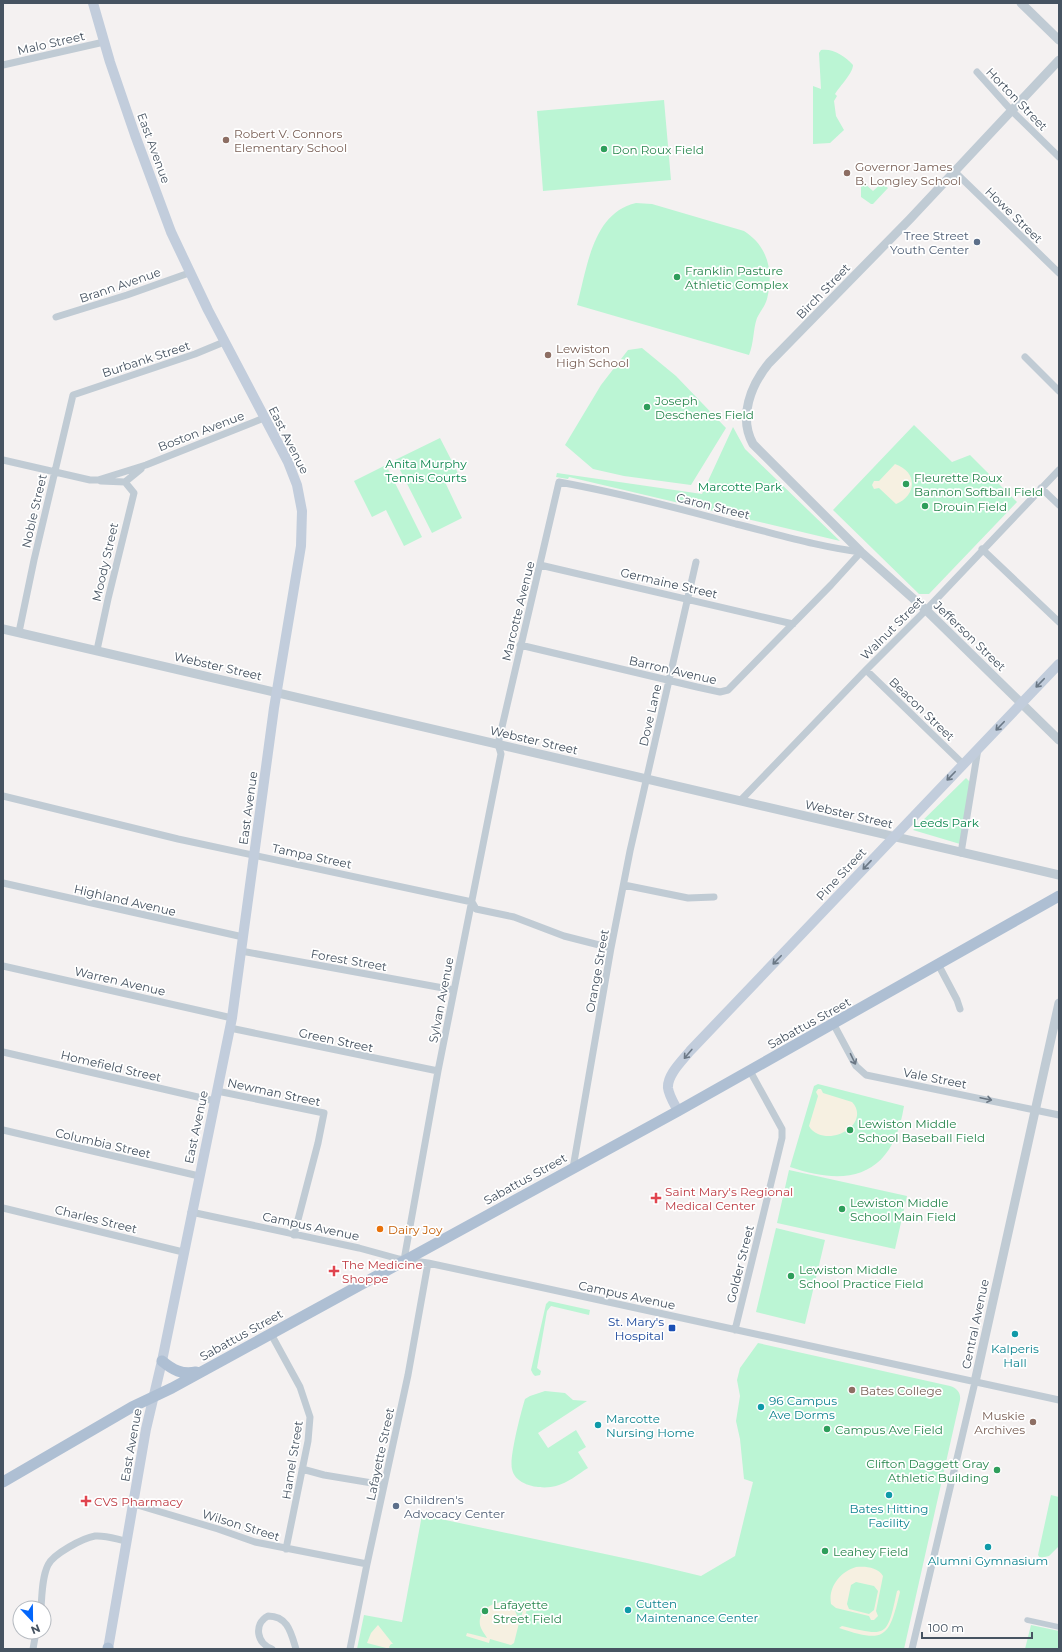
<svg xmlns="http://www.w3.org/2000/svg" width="1062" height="1652" font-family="Montserrat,sans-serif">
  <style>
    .green { fill: #bbf5d4 }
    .sand { fill: #f6f0e1; fill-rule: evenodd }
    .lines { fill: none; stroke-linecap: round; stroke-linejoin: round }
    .pedestrian { stroke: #c0cbd4; stroke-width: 5.5 }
    .minor { stroke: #c0cbd4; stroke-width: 7 }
    .tertiary { stroke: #c0cbd4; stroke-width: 9 }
    .secondary { stroke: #c2cddc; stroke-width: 10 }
    .primary { stroke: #aebfd3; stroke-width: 11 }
    .oneway { stroke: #6b7886 }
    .oneway2 { stroke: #6b7784 }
    .education-dot { fill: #8d6e63; stroke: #fff; stroke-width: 1.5 }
    .leisure-dot { fill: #2e9e5b; stroke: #fff; stroke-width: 1.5 }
    .service-dot { fill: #5c6f8a; stroke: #fff; stroke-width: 1.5 }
    .health-dot { fill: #e0444e; stroke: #fff; stroke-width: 1.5 }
    .food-dot { fill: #e8710a; stroke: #fff; stroke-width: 1.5 }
    .transit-dot { fill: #1a4fb4; stroke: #fff; stroke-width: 1.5 }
    .culture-dot { fill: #0f9aa8; stroke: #fff; stroke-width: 1.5 }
    .labels { text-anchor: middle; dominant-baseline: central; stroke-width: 3.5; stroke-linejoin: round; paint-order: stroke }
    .street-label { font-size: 12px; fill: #465361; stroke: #fff }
    .education-label { font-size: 12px; fill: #785e54; stroke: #fff; text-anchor: start }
    .leisure-label { font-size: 12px; fill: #27864d; stroke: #fff; text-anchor: start }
    .service-label { font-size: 12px; fill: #4e5e75; stroke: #fff; text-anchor: end }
    .park-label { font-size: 12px; fill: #0c874e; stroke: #fff }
    .health-label { font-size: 12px; fill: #be3a42; stroke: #fff; text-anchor: start }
    .food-label { font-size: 12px; fill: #c56008; stroke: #fff; text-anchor: start }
    .transit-label { font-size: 12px; fill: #164399; stroke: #fff; text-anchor: end }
    .culture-label { font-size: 12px; fill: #0d838f; stroke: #fff }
  </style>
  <rect width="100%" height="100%" fill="#f4f1f1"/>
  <!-- green -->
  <path class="green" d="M821,50C833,48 845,56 853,65C853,73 840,86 835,94L837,96L834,101L836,116L844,130L830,143L813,144V86L821,89L819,53Z
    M664,100L671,180L543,191L537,111Z
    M863,182L873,191L882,183L888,188L873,204H871L861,197V184Z
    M636,203L652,204L744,231C768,246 774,272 767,299C765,306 760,312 757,318C753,329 754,343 749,355L577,305C587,269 592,213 636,203Z
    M642,348L676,376L726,428L691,485L624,476L593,469L565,445L601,385L628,350Z
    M914,425L952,462L970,455L1017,502L929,594H919L833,510Z
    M733,427L745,449L840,541L569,477L568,479L556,477L557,473L702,494Z
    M440,438L459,475L445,482L462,518L432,533L395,460Z
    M386,465L422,537L404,546L386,510L372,517L354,481Z
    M966,778L970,782L960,844L913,830Z
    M818,1084L904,1106C893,1175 851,1188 790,1167L814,1086Z
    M789,1170L907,1196L895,1249L777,1223Z
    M776,1228L825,1240L805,1324L756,1312Z
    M549,1301L590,1310L589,1315L551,1306L547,1311L537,1368L541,1371L540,1375L535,1376L533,1374L531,1370L546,1304Z
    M758,1343L950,1386C957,1388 961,1393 960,1400L904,1649H357L364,1615L402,1622L422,1515L647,1563L701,1576L735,1556L753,1482L744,1479L740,1439L736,1421L740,1396L737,1380L740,1368Z
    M545,1391L565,1393L573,1400L587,1401L538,1433L548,1448L576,1430L586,1447L578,1452L588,1468C578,1474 568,1483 556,1486C542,1490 515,1486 512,1469C509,1458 521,1412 525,1399L530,1396Z
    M1051,1495L1059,1497V1546L1049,1556L1040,1558L1038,1555Z
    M1031,1625L1059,1631L1058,1648L1059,1649H1025Z"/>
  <!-- sand -->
  <path class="sand" d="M895,464C918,472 917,495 896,504L879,488L874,489L872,485L874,481H879Z
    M818,1089H821L823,1093L852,1102C869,1120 840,1143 818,1134C814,1132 811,1130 809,1126L818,1096L816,1092Z
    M856,1567C865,1566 878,1567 883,1576L876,1611L878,1616L874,1620H871L869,1616L836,1608L831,1604C828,1587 840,1572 856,1567ZM856,1582L874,1586L878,1591L874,1610L869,1614L849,1609L847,1604L851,1585Z
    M899,1590L900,1592C889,1637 886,1644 839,1628L842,1626C888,1637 887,1637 897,1591Z
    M526,1600L529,1601L523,1624L519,1623L514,1643L511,1645L490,1639L489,1643L466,1636L467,1633L487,1638C485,1634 481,1630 480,1625C477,1609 500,1595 512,1607C516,1610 517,1617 520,1621Z
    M378,1625L393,1644H391L389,1647L390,1649L367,1643L371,1633Z"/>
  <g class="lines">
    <!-- pedestrian -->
    <path class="pedestrian" d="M1027,1620L1059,1627"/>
    <!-- minor -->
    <path class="minor" d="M3,65L104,42
      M977,72L1011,110L1059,157
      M955,172L1059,273
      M56,317L127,295L189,273
      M1025,357L1059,391
      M3,460L90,480H98L146,465L264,418
      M101,481L125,482L141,469
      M1041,488L1059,505
      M982,549L1059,622
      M540,565L793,624
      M19,632L34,560L73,395L195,354L224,342
      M520,645L697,687L720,692L728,690L831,585L861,552
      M97,650L108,599L134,493L125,482
      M866,670L963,764
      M3,796L178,839L472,902L476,909L514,917L564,936L611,948
      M740,801L866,670L926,610L1059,470
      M961,853L978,749
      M3,883L243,937
      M624,885L688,898L714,897
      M241,951L454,990
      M938,964L957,1000L960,1009
      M3,966L232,1018
      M834,1025L856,1066L866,1075L1059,1115
      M230,1028L438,1071
      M3,1052L215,1101
      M217,1091L324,1113L318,1143L294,1235
      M3,1130L199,1176
      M573,1168L611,948L630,851L696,562
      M3,1208L183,1252
      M191,1212L359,1248L399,1259L428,1263L512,1281L1059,1400
      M404,1260L438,1071L501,754L498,744L559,482C619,493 678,508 736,524C777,534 819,547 861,552
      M735,1330L782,1138V1129L750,1071
      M271,1334L300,1387L310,1417L308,1441L286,1549
      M302,1469L324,1475L384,1485
      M134,1504L218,1529L255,1542L367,1564
      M41,1608C42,1595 42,1577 48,1565C53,1554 83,1538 95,1536C105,1535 116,1539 126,1541
      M33,1649L36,1632
      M272,1649C257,1644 253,1624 268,1616C288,1616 291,1633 296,1649
      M350,1649L367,1564L408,1375L428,1263
      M912,1649L975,1382"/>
    <!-- tertiary -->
    <path class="tertiary" d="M1021,3L1059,40
      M1059,60L910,219L769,363C751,385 738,417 753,444L861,552L926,610L1059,740
      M3,629L1059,875
      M975,1382L1059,1003"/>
    <!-- secondary -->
    <path class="secondary" d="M93,3L110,62L135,135L171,232L208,310L288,462L297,485L302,511L301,546L274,708L232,1018L162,1361L146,1429L108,1649
      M678,1111C675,1105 669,1096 668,1088C667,1075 682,1061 690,1051L1059,664"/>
    <!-- primary -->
    <path class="primary" d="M162,1361C173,1370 182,1375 196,1372
      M3,1482L132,1407L172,1388L678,1111L1059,896
      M108,1648V1649"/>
  </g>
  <!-- one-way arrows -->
  <defs><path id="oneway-shaft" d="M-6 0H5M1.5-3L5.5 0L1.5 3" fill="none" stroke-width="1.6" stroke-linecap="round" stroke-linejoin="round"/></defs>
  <g class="oneway">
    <use href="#oneway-shaft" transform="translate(1040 683) rotate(134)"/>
    <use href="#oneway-shaft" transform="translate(1000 726) rotate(134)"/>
    <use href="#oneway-shaft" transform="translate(951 776) rotate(134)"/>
    <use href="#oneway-shaft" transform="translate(867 865) rotate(133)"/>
    <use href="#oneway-shaft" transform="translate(777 960) rotate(134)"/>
    <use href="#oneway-shaft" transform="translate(688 1054) rotate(130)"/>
  </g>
  <g class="oneway2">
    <use href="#oneway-shaft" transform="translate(853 1059) rotate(64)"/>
    <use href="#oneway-shaft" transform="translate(986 1099) rotate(12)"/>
  </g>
  <!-- markers -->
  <g class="education-dot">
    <circle cx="226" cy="140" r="4"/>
    <circle cx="847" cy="173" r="4"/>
    <circle cx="548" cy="355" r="4"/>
    <circle cx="852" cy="1390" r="4"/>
    <circle cx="1033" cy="1422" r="4"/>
  </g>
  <g class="leisure-dot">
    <circle cx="604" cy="149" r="4"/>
    <circle cx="677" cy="277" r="4"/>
    <circle cx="647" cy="407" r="4"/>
    <circle cx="906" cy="484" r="4"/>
    <circle cx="925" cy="506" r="4"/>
    <circle cx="850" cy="1130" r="4"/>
    <circle cx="842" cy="1209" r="4"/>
    <circle cx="791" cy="1276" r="4"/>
    <circle cx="827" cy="1429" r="4"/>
    <circle cx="997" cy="1470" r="4"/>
    <circle cx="825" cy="1551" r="4"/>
    <circle cx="485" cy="1611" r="4"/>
  </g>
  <g class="service-dot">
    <circle cx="977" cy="242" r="4"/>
    <circle cx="396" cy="1506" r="4"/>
  </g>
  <g class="health-dot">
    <path d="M654 1192h4v4h4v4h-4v4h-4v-4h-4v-4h4z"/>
    <path d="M332 1265h4v4h4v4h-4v4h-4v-4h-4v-4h4z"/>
    <path d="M84 1495h4v4h4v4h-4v4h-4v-4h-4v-4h4z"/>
  </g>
  <circle class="food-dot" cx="380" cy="1229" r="4"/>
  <rect class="transit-dot" x="668" y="1324" width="8" height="8" rx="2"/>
  <g class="culture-dot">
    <circle cx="1015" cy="1334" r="4"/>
    <circle cx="761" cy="1407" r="4"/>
    <circle cx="598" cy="1425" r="4"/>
    <circle cx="889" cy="1495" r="4"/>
    <circle cx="988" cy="1547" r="4"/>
    <circle cx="628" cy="1610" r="4"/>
  </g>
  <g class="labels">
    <!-- street labels -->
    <g class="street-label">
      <text transform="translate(51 43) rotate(-13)">Malo Street</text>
      <text transform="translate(1017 99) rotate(46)">Horton Street</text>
      <text transform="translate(154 148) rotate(70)">East Avenue</text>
      <text transform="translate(1014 215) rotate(44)">Howe Street</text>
      <text transform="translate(120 285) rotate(-19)">Brann Avenue</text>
      <text transform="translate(823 291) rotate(-46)">Birch Street</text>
      <text transform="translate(146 359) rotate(-18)">Burbank Street</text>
      <text transform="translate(201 431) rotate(-21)">Boston Avenue</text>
      <text transform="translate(289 440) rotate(63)">East Avenue</text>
      <text transform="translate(713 506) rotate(14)">Caron Street</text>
      <text transform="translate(34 511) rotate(-77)">Noble Street</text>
      <text transform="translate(105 562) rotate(-77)">Moody Street</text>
      <text transform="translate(669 583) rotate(13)">Germaine Street</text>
      <text transform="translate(518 611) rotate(-76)">Marcotte Avenue</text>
      <text transform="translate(892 628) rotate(-45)">Walnut Street</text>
      <text transform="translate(970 636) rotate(44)">Jefferson Street</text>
      <text transform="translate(218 666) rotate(13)">Webster Street</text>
      <text transform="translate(673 670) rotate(13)">Barron Avenue</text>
      <text transform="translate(922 709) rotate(44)">Beacon Street</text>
      <text transform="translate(650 715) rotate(-77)">Dove Lane</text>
      <text transform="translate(534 740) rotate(13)">Webster Street</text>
      <text transform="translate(248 808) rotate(-82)">East Avenue</text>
      <text transform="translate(849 814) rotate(13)">Webster Street</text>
      <text transform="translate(312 856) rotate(12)">Tampa Street</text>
      <text transform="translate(841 874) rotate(-47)">Pine Street</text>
      <text transform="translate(125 900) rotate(13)">Highland Avenue</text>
      <text transform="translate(349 960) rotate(10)">Forest Street</text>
      <text transform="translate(597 971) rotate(-80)">Orange Street</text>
      <text transform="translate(120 981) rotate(13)">Warren Avenue</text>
      <text transform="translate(441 1000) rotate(-79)">Sylvan Avenue</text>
      <text transform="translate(809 1023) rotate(-29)">Sabattus Street</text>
      <text transform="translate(336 1040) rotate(12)">Green Street</text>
      <text transform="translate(111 1066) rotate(13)">Homefield Street</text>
      <text transform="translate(935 1078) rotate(11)">Vale Street</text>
      <text transform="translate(274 1092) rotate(12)">Newman Street</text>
      <text transform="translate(196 1127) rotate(-78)">East Avenue</text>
      <text transform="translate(103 1143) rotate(13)">Columbia Street</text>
      <text transform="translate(525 1179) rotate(-29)">Sabattus Street</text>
      <text transform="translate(96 1219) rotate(14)">Charles Street</text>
      <text transform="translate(311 1226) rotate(12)">Campus Avenue</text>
      <text transform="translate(740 1264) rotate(-76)">Golder Street</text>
      <text transform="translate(627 1295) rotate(12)">Campus Avenue</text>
      <text transform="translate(975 1324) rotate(-78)">Central Avenue</text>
      <text transform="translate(241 1335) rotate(-29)">Sabattus Street</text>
      <text transform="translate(131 1445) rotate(-80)">East Avenue</text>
      <text transform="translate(380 1454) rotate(-78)">Lafayette Street</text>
      <text transform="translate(292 1460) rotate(-81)">Hamel Street</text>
      <text transform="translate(241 1525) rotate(17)">Wilson Street</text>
    </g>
    <!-- education labels -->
    <g class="education-label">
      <text x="234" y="133">Robert V. Connors<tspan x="234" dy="14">Elementary School</tspan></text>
      <text x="855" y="166">Governor James<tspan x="855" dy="14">B. Longley School</tspan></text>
      <text x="556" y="348">Lewiston<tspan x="556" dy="14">High School</tspan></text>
      <text x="860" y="1390">Bates College</text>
      <text x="1025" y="1415" text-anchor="end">Muskie<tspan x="1025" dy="14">Archives</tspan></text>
    </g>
    <!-- leisure labels -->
    <g class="leisure-label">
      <text x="612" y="149">Don Roux Field</text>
      <text x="685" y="270">Franklin Pasture<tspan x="685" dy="14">Athletic Complex</tspan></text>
      <text x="655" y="400">Joseph<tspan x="655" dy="14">Deschenes Field</tspan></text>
      <text x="914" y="477">Fleurette Roux<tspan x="914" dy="14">Bannon Softball Field</tspan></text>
      <text x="933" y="506">Drouin Field</text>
      <text x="858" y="1123">Lewiston Middle<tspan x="858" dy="14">School Baseball Field</tspan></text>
      <text x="850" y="1202">Lewiston Middle<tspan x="850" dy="14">School Main Field</tspan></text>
      <text x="799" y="1269">Lewiston Middle<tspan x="799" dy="14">School Practice Field</tspan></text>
      <text x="835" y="1429">Campus Ave Field</text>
      <text x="989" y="1463" text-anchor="end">Clifton Daggett Gray<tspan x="989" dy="14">Athletic Building</tspan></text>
      <text x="833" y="1551">Leahey Field</text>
      <text x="493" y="1604">Lafayette<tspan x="493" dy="14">Street Field</tspan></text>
    </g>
    <!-- service labels -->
    <g class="service-label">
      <text x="969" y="235">Tree Street<tspan x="969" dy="14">Youth Center</tspan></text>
      <text x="404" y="1499" text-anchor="start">Children's<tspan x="404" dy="14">Advocacy Center</tspan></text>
    </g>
    <!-- park labels -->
    <g class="park-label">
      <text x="426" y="463">Anita Murphy<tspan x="426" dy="14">Tennis Courts</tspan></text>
      <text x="740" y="486">Marcotte Park</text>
      <text x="946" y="822">Leeds Park</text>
    </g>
    <!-- health labels -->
    <g class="health-label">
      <text x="665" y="1191">Saint Mary's Regional<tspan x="665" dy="14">Medical Center</tspan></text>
      <text x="342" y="1264">The Medicine<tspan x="342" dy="14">Shoppe</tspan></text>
      <text x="94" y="1501">CVS Pharmacy</text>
    </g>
    <!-- food labels -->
    <g class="food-label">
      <text x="388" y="1229">Dairy Joy</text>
    </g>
    <!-- transit labels -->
    <g class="transit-label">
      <text x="664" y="1321">St. Mary's<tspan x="664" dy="14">Hospital</tspan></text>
    </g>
    <!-- culture labels -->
    <g class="culture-label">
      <text x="1015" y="1348">Kalperis<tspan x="1015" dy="14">Hall</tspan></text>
      <text x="769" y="1400" text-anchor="start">96 Campus<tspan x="769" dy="14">Ave Dorms</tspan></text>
      <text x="606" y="1418" text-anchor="start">Marcotte<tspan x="606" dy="14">Nursing Home</tspan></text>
      <text x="889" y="1508">Bates Hitting<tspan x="889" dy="14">Facility</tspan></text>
      <text x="988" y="1560">Alumni Gymnasium</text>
      <text x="636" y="1603" text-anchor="start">Cutten<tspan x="636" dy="14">Maintenance Center</tspan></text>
    </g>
  </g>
  <!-- border -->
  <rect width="1062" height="1652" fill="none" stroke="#465361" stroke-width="8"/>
  <!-- north arrow -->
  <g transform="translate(32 1620) rotate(158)"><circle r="19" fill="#ffffff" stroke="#b5bac0"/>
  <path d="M0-3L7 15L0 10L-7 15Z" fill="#0366fb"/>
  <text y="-6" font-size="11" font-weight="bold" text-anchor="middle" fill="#465361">N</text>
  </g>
  <!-- scale -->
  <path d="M922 1632v6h110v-6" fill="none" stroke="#465361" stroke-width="2"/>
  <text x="928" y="1632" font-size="12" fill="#465361" stroke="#ffffff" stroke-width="3" paint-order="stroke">100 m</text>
</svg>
